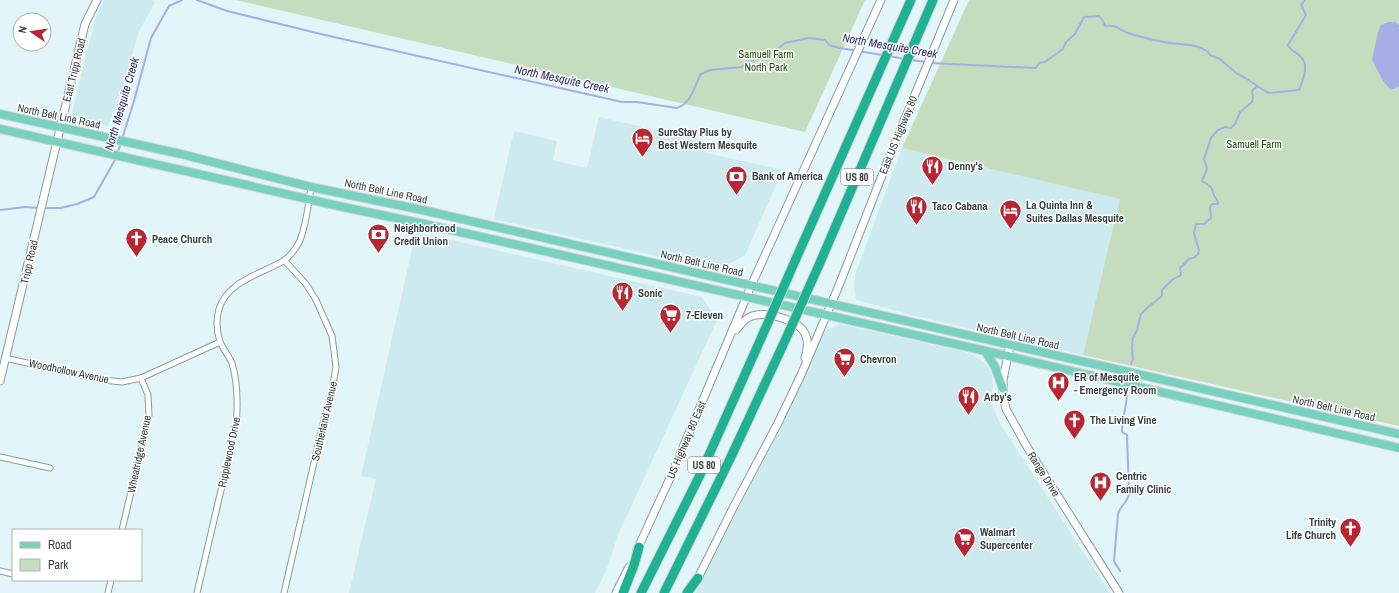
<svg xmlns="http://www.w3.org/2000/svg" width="1399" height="593" font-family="'Archivo Narrow',sans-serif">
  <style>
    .built { fill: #cdeaef }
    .green { fill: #c5ddbe }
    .water { fill: #a7aee5 }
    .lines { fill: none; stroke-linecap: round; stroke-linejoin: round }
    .stream { stroke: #a7aee5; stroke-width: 2 }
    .street-casing { stroke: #8a9c9f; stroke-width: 7 }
    .secondary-casing { stroke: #8a9c9f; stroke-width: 9 }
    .primary-casing { stroke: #d3d5d5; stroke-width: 10 }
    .highway-casing { stroke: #d3d5d5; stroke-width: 11 }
    .street { stroke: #fff; stroke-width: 5 }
    .secondary { stroke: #fff; stroke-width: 7 }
    .primary { stroke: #78d1be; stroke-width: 8 }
    .highway { stroke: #1eb293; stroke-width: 9 }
    .highway-bridge-casing { stroke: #d3d5d5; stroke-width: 11; stroke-linecap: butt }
    .highway-bridge { stroke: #1eb293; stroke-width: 9 }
    .labels { text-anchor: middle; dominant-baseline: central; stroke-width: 3; stroke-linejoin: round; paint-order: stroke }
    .shield { fill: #fff; stroke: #727879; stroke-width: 1 }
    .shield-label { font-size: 10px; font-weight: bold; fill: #363e3f }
    .park-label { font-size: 11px; fill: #1d4d09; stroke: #fff }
    .street-label { font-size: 11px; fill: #363e3f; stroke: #fff }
    .poi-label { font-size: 11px; font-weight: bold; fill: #363e3f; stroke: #fff; text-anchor: start }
    .water-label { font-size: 12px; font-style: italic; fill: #2b2b6b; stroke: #fff }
  </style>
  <rect width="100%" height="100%" fill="#e2f6f9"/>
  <!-- built -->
  <path class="built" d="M104,0H152L155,3L139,31L122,89L108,126L71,117L95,20Z
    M599,117L704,141L702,152L783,170L745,255L719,270L494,219L514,131L557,141L553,160L587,168Z
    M902,148L1121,199L1083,355L919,317L856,300L854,284L856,272Z
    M416,232L702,297L717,320L618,535L606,571L595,593H349L376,479L361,476Z
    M840,324L964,352L973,355L981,360L988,367L992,376L993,386L990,399L1000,424L1110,593H695L771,444L824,331Z"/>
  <!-- green -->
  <path class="green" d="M236,0H865L805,132Z
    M969,0H1399V426L1083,355L1120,199L902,148Z"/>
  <!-- water -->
  <path class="water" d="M1389,22H1395L1399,25V86L1394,89L1389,88L1383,81L1372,60L1378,32L1381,25Z"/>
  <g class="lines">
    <!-- stream -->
    <path class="stream" d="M197,0L227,11L325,35L622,102H637L677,108C692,103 694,86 701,74L710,70L742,67L745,64L779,48L785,43L809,38L825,40L829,45L840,48L882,55
      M889,56L904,59
      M911,60L926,62
      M930,63L1036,68L1039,63L1045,62L1063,49L1066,42L1075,34L1084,17L1099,16L1103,21L1105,26C1120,25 1116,29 1128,33C1140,37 1152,40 1164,42C1177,45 1204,43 1210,55L1220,59L1236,73L1247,79L1265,91L1270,93L1299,90C1303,80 1310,65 1300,56C1296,52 1290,51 1288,45L1306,15L1301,5L1305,0
      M122,139L134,101L151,38L169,6L182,0
      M117,154L121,143
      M43,208H61L77,204L94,197L116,158
      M0,210L25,207L39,208
      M1131,364L1133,359L1132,347L1133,338L1137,330L1141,314L1147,308L1162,296V290L1172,280L1181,275L1180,268L1189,259L1195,257L1198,254L1199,250L1194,233L1196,224H1204L1211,218L1210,207L1212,204H1218C1218,200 1216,199 1214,195C1211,185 1211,187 1202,181L1207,169L1204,159L1211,138L1218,130L1225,127L1231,128L1235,124L1240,112L1252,102L1253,97L1252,91L1257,86
      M1120,571L1114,561L1118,514C1120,506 1128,502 1129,494L1127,435L1122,432C1122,418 1127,406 1127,392"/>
    <defs>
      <path id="street" d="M5,358L103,380L122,382L141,378L220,342
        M0,457L50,468
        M122,530L149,415L148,395L141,378
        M0,571L13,574
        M108,593L111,580
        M197,593L236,426C238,405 238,384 232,363C229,356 223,349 220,342C217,332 216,319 219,309C227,281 262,274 283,261C288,258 294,251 297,246C305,235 309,201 311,187
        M284,593L322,428L332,390L336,367L332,336L316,300L306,284L284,260"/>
      <path id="secondary" d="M736,330C740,325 745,318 752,316C767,311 801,320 806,336C809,343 807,351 805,358
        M1010,345L1003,380V395L1006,409L1030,452L1119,593
        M0,381L85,24L97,0
        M637,550L670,478L751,286L881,0
        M696,582L734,506L778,423L801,375L840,283L888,160L954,0
        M616,593L629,567"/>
      <path id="primary" d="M0,114L181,154L311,187L427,211L1399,434
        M0,129L343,207L429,225L999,354L1399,448
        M985,351L995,367L1003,389"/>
      <path id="highway" d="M795,261L911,0
        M819,265L933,0
        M623,593L634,565L639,547
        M641,593L700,475L763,334
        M664,593L730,459L783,345
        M687,593L698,578"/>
    </defs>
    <!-- street casing -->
    <use href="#street" class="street-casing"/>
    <!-- secondary casing -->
    <use href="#secondary" class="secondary-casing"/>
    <!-- primary casing -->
    <use href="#primary" class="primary-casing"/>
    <!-- highway casing -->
    <use href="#highway" class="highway-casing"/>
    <!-- street -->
    <use href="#street" class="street"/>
    <!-- secondary -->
    <use href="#secondary" class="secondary"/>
    <!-- primary -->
    <use href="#primary" class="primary"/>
    <!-- highway -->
    <use href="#highway" class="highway"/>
    <defs>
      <path id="highway-bridge" d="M763,334L795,261
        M783,345L819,265"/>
    </defs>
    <!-- highway-bridge casing -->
    <use href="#highway-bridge" class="highway-bridge-casing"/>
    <!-- highway-bridge -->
    <use href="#highway-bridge" class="highway-bridge"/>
  </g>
  <!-- icons -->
  <defs>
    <symbol id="hotel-pin" viewBox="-11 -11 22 30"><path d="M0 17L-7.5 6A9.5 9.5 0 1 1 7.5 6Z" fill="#b72631" stroke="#fff"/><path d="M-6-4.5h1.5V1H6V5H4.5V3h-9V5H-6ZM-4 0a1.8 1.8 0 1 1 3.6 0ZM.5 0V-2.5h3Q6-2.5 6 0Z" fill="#fff"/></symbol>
    <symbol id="restaurant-pin" viewBox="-11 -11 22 30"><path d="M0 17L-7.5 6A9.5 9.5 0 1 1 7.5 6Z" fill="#b72631" stroke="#fff"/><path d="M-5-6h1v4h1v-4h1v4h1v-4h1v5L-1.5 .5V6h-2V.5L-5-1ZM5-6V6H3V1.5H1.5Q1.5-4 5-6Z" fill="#fff"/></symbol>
    <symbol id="bank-pin" viewBox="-11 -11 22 30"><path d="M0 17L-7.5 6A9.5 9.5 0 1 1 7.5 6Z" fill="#b72631" stroke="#fff"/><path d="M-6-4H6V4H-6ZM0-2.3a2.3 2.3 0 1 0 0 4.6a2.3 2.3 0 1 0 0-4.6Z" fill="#fff"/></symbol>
    <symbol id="church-pin" viewBox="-11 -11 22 30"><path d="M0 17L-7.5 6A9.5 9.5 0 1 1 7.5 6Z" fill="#b72631" stroke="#fff"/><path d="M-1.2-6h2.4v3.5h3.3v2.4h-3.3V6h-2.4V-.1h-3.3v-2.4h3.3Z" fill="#fff"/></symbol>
    <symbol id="supermarket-pin" viewBox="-11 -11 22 30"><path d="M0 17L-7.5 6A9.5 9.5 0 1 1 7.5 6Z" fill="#b72631" stroke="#fff"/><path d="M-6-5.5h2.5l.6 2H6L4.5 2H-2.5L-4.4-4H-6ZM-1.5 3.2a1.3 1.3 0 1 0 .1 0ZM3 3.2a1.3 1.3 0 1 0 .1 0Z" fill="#fff"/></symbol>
    <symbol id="hospital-pin" viewBox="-11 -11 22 30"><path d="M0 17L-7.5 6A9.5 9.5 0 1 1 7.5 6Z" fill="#b72631" stroke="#fff"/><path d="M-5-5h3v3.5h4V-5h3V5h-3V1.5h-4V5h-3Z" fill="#fff"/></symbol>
  </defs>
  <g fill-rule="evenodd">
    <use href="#hotel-pin" x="630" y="126" width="25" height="34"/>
    <use href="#restaurant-pin" x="920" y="154" width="25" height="34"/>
    <use href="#bank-pin" x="724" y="164" width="25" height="34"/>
    <use href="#restaurant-pin" x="904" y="194" width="25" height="34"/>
    <use href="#hotel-pin" x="998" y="198" width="25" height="34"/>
    <use href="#bank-pin" x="366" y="222" width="25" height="34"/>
    <use href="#church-pin" x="124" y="226" width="25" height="34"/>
    <use href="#restaurant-pin" x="610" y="280" width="25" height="34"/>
    <use href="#supermarket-pin" x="658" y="302" width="25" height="34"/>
    <use href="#supermarket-pin" x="832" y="346" width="25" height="34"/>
    <use href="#hospital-pin" x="1046" y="370" width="25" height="34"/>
    <use href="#restaurant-pin" x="956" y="384" width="25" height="34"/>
    <use href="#church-pin" x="1062" y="408" width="25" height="34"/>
    <use href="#hospital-pin" x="1088" y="470" width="25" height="34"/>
    <use href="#church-pin" x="1338" y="516" width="25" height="34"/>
    <use href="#supermarket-pin" x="952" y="526" width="25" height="34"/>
  </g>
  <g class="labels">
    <!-- shield labels -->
    <g class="shield">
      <rect x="841" y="169" width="32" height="16" rx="3"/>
      <rect x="688" y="457" width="32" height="16" rx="3"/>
    </g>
    <g class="shield-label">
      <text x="857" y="177">US 80</text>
      <text x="704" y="465">US 80</text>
    </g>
    <!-- park labels -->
    <g class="park-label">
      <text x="766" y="54">Samuell Farm<tspan x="766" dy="13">North Park</tspan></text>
      <text x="1254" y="144">Samuell Farm</text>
    </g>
    <!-- street labels -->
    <g class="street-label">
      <text transform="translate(74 70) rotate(-76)">East Tripp Road</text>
      <text transform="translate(59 116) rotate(12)">North Belt Line Road</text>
      <text transform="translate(898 135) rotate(-68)">East US Highway 80</text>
      <text transform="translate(386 191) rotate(12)">North Belt Line Road</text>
      <text transform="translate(29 262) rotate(-77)">Tripp Road</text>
      <text transform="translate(702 263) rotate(13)">North Belt Line Road</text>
      <text transform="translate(1018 336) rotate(13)">North Belt Line Road</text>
      <text transform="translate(69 371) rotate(12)">Woodhollow Avenue</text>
      <text transform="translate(1334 408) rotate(13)">North Belt Line Road</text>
      <text transform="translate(324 421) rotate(-77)">Southerland Avenue</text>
      <text transform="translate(686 440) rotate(-67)">US Highway 80 East</text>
      <text transform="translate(229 452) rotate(-78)">Ripplewood Drive</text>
      <text transform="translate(139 454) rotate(-78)">Wheatridge Avenue</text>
      <text transform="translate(1044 474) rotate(58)">Range Drive</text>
    </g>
    <!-- poi labels -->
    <g class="poi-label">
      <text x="658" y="132">SureStay Plus by<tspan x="658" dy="13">Best Western Mesquite</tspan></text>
      <text x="948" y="166">Denny's</text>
      <text x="752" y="176">Bank of America</text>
      <text x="1026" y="205">La Quinta Inn &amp;<tspan x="1026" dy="13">Suites Dallas Mesquite</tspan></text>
      <text x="932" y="206">Taco Cabana</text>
      <text x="394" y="228">Neighborhood<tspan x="394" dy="13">Credit Union</tspan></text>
      <text x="152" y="239">Peace Church</text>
      <text x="638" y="293">Sonic</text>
      <text x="686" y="315">7-Eleven</text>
      <text x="860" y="359">Chevron</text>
      <text x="1074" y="377">ER of Mesquite<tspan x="1074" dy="13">- Emergency Room</tspan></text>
      <text x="984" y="397">Arby's</text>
      <text x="1090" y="420">The Living Vine</text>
      <text x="1116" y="476">Centric<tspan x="1116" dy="13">Family Clinic</tspan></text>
      <text x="1336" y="522" text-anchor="end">Trinity<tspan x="1336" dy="13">Life Church</tspan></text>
      <text x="980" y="532">Walmart<tspan x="980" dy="13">Supercenter</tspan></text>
    </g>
    <!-- water labels -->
    <g class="water-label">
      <text transform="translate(890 46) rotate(10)">North Mesquite Creek</text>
      <text transform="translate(562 79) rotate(12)">North Mesquite Creek</text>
      <text transform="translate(122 104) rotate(-74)">North Mesquite Creek</text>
    </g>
  </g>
  <!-- legend -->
  <rect x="12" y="529" width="130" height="52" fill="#ffffff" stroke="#afb2b2"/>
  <rect x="20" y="542" width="20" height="6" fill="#78d1be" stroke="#afb2b2"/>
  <text x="48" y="549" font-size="12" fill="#363e3f">Road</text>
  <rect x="20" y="559" width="20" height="12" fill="#c5ddbe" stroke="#afb2b2"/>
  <text x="48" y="569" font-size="12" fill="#363e3f">Park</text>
  <!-- north arrow -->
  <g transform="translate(32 32) rotate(283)"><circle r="19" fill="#ffffff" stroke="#afb2b2"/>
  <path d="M0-3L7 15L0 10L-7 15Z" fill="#b72631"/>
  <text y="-6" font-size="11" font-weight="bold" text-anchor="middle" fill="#363e3f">N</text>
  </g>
</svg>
